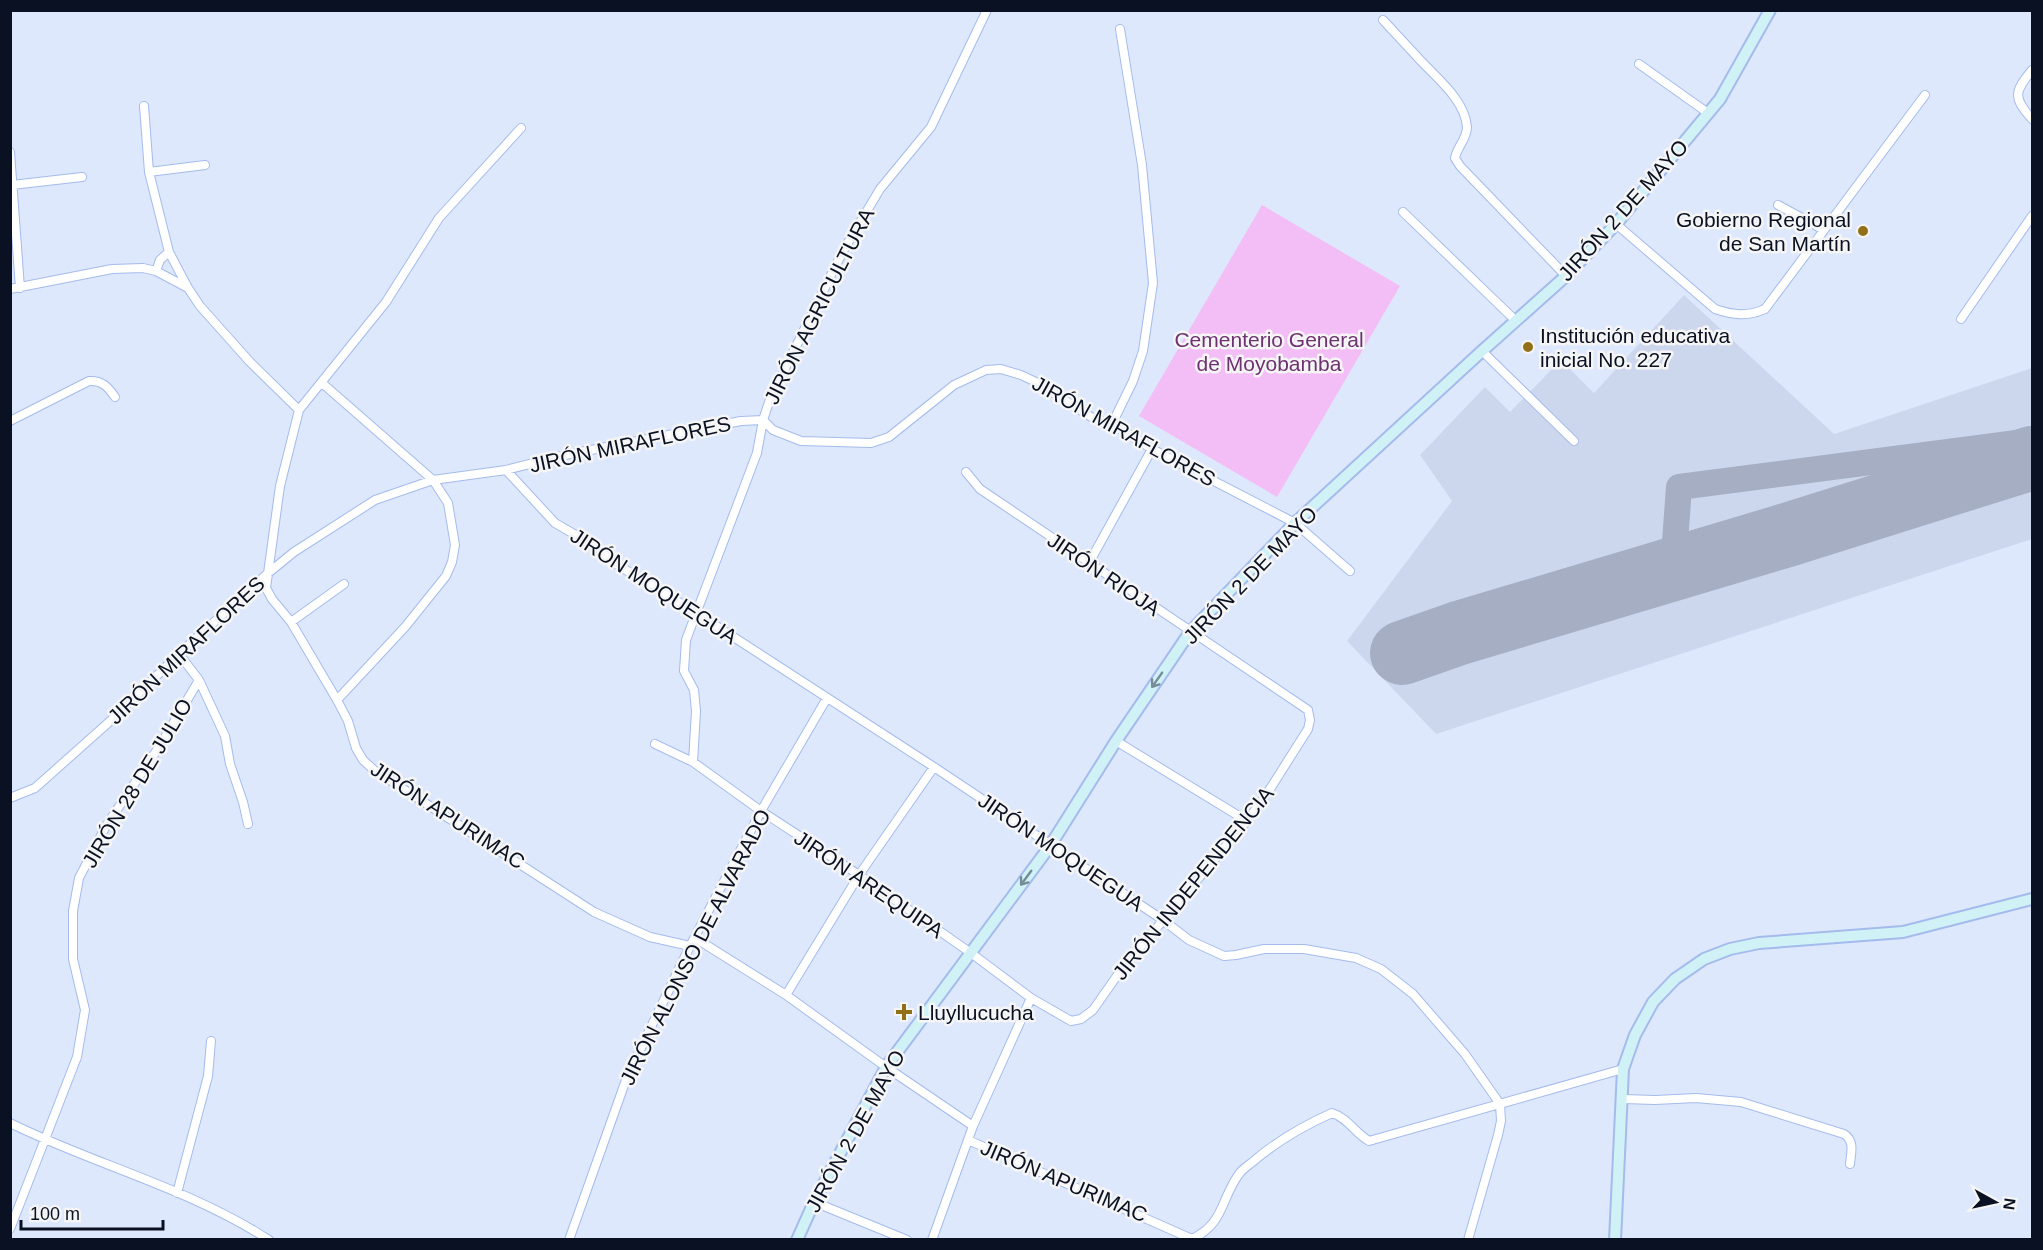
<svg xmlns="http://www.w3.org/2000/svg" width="2043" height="1250" font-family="Arial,sans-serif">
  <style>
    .built { fill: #ccd7ee }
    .green { fill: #f3bef5 }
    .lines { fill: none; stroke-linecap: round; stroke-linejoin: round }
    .taxiway { stroke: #a5aec2; stroke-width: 26 }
    .runway { stroke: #a5aec2; stroke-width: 64 }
    .minor-casing { stroke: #a4bbec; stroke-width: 10 }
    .secondary-casing { stroke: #a4bbec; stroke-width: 14 }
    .minor { stroke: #fff; stroke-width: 8 }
    .secondary { stroke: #d0f2f6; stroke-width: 10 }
    .oneway { stroke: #768d97 }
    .poi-dot { fill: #927017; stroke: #f5f5f5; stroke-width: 2 }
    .labels { text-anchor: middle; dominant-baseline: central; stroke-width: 5; stroke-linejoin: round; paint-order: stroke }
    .street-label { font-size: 21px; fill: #091122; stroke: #f5f5f5 }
    .poi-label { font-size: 21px; fill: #091122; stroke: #f5f5f5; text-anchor: start }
    .park-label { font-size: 21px; fill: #6e3172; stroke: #f5f5f5 }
  </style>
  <rect width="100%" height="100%" fill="#dee8fd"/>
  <!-- built -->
  <path class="built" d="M1684,295L1834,434L2032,368V539L1436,734L1347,641L1452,501L1420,455L1485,387L1510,412L1561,360L1594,393Z"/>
  <!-- green -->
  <path class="green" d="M1262,205L1400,286L1277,497L1139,416Z"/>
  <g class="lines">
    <!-- taxiway -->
    <path class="taxiway" d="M1673,569L1679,487L2032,441"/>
    <!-- runway -->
    <path class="runway" d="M1402,653L1459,633L1787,535L2032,458"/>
    <defs>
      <path id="minor" d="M1383,20C1396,34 1409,48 1422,62C1439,80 1465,101 1467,127C1467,139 1457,147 1455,158L1460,166L1566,276
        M1639,64L1708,113
        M2032,70C2015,91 2012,97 2032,119
        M144,106L149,172L169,252L188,288
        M10,152L20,288
        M149,172L205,165
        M12,185L82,177
        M1778,205L1824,230
        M1403,212L1515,320
        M1616,224L1715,309C1733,315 1747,317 1765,309L1925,95
        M156,271L160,260L169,252
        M10,289L112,269L143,268L156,271L188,288L200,306L250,362L299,410L280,486L266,588L272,599L291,622L337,700L348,721L356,748L363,760L374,770L594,912L650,937L690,946
        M1961,319L2032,216
        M1482,351L1574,441
        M322,383L433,480L448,503L455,545L452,562L446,576L405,627L337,700
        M299,410L386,302L439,218L521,128
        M10,421L89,381C102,380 108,387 115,397
        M1112,424L1133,381L1143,351L1153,283L1142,165L1120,29
        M506,470L555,523L593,545L616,564L695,612L934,767L1163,920L1189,940L1224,956L1236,955L1264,949H1304L1356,958L1381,969L1413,994L1465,1054L1500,1104L1501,1121L1498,1135L1468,1240
        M1089,563L1152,449
        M291,622L344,584
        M199,680L225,736L230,764L243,802L248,824
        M1116,741L1247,821
        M655,744L693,762L761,811L859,875L971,953L1031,998L1071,1021L1081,1019L1093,1010L1121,970L1247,821L1270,789L1308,729L1310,720L1308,710L980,489L966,472
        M693,762L696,711L694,690L684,671L686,640L757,453L763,420L770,399L843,251L880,189L931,127L987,10
        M10,798L35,788L108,723L179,654L267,574L294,552L375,500L433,480L506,470L565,455L741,421L763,420L773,430L801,441L871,443L889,437L954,385L986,370L1001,369L1021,375L1038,383L1091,417L1112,424L1152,449L1295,523L1350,571
        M695,938L786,995L886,1067L973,1126
        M786,995L859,875L934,767
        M1623,1099L1655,1100L1696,1098L1741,1102L1844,1134C1855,1141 1851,1153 1850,1164
        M10,1123C95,1165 189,1188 269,1240
        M968,1140L1192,1239
        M177,1193L208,1076L211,1041
        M814,1202L907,1240
        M10,1229L77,1057L85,1010L73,959V911L79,878L106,826L161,744L199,680L179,654
        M569,1240L627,1077L690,946L761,811L827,698
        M932,1240L973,1126L1031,998
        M1190,1240C1225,1224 1220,1200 1239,1174C1243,1168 1251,1164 1256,1159C1279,1140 1305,1125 1332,1113C1348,1118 1355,1133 1369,1141L1623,1069"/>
      <path id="secondary" d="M797,1240L814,1202L886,1067L1050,846L1116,741L1190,632L1295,523L1482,351L1566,276L1616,224L1720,99L1770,10
        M1615,1240L1623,1069L1635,1035L1653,1002L1675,979L1704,959L1730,949L1759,943L1903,932L2032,899"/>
    </defs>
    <!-- minor casing -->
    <use href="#minor" class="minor-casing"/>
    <!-- secondary casing -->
    <use href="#secondary" class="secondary-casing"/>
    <!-- minor -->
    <use href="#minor" class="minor"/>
    <!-- secondary -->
    <use href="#secondary" class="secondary"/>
  </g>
  <!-- one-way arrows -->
  <defs><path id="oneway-shaft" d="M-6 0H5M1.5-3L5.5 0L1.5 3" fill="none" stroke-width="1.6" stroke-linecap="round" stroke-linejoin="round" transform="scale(1.5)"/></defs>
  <g class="oneway">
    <use href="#oneway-shaft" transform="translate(1157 680) rotate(125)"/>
    <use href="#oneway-shaft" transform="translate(1026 878) rotate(126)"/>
  </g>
  <!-- markers -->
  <g class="poi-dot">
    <circle cx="1863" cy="231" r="6"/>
    <circle cx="1528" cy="347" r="6"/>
    <path d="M901 1003h6v6h6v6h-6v6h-6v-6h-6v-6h6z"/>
  </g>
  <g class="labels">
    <!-- street labels -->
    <g class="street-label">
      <text transform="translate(1623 210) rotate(-48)">JIRÓN 2 DE MAYO</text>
      <text transform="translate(819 306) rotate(-63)">JIRÓN AGRICULTURA</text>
      <text transform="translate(1124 431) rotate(29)">JIRÓN MIRAFLORES</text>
      <text transform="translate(630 444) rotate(-12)">JIRÓN MIRAFLORES</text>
      <text transform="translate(1104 574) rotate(34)">JIRÓN RIOJA</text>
      <text transform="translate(1250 575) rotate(-46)">JIRÓN 2 DE MAYO</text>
      <text transform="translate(654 586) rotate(33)">JIRÓN MOQUEGUA</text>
      <text transform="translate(186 650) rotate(-43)">JIRÓN MIRAFLORES</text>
      <text transform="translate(137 783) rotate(-59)">JIRÓN 28 DE JULIO</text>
      <text transform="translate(448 815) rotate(33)">JIRÓN APURIMAC</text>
      <text transform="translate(1061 852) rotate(34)">JIRÓN MOQUEGUA</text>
      <text transform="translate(1193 883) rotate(-51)">JIRÓN INDEPENDENCIA</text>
      <text transform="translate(869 884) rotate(34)">JIRÓN AREQUIPA</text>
      <text transform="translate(695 947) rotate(-63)">JIRÓN ALONSO DE ALVARADO</text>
      <text transform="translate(855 1131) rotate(-61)">JIRÓN 2 DE MAYO</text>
      <text transform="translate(1064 1181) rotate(23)">JIRÓN APURIMAC</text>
    </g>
    <!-- poi labels -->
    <g class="poi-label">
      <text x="1851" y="219" text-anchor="end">Gobierno Regional<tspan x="1851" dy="24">de San Martín</tspan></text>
      <text x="1540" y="335">Institución educativa<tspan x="1540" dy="24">inicial No. 227</tspan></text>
      <text x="918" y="1012">Lluyllucucha</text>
    </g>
    <!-- park labels -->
    <g class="park-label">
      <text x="1269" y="339">Cementerio General<tspan x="1269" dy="24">de Moyobamba</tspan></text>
    </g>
  </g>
  <!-- border -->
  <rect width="2043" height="1250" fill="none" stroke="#091122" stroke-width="24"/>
  <!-- north arrow -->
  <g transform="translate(1995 1202) rotate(98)" stroke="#f5f5f5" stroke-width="4.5" paint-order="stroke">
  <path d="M0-4.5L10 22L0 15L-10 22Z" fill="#091122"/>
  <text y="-9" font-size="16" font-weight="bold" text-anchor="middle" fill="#091122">N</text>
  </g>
  <!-- scale -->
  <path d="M21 1220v9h142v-9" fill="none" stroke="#091122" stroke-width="3"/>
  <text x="30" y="1220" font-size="18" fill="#091122" stroke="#f5f5f5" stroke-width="4.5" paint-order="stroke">100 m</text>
</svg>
